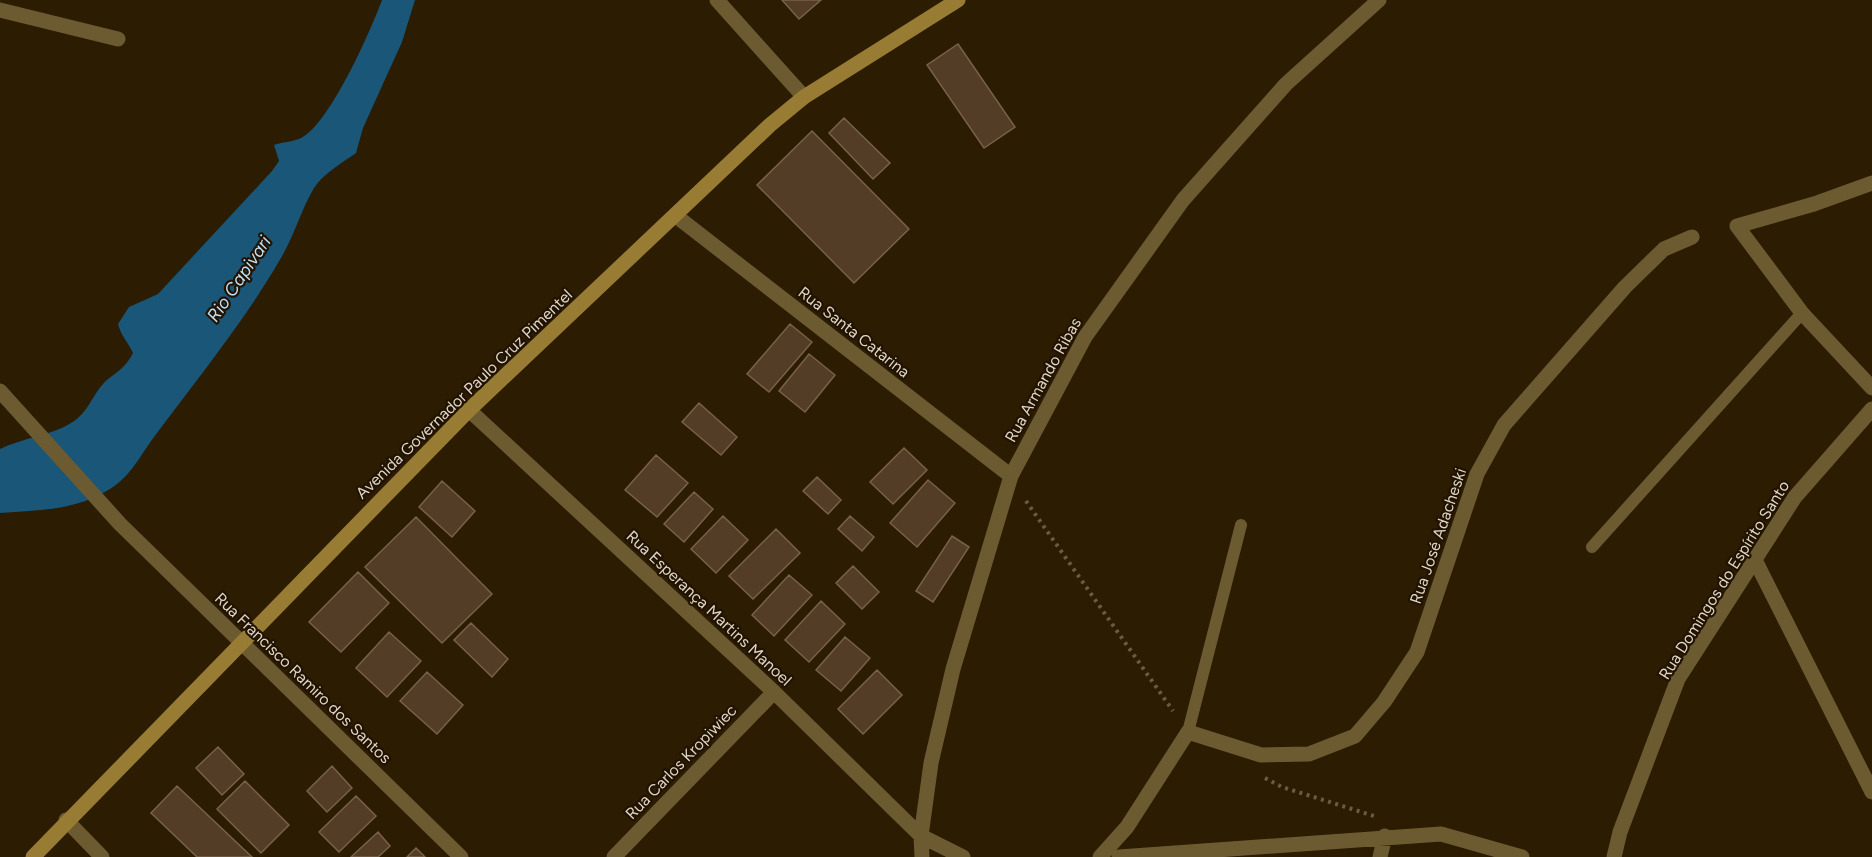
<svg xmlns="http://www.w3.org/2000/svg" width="1872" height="857" font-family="Figtree,sans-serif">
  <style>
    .water { fill: #195678 }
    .building { fill: #533d27; stroke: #796149; stroke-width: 1.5 }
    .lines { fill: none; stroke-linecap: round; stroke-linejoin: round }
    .path { stroke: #695c46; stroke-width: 4; stroke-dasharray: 3 4.5; stroke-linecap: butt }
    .lane { stroke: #6c5b30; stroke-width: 12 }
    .street { stroke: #6c5b30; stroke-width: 15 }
    .secondary { stroke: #997c34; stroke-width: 15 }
    .labels { text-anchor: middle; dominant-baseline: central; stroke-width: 4.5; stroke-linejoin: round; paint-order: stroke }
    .street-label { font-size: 16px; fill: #dfd5c6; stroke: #211300 }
    .water-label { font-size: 18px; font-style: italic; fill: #bfdff5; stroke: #211300 }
  </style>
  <rect width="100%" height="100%" fill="#2b1c02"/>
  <!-- water -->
  <path class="water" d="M382,0H415L402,42L363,128L356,153C342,163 324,173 314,188C301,210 294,236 281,258C244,322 197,379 154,437C140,456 131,476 110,489C75,511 39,510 0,513V449C22,438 50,436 71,423C89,413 93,392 107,380C118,371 126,367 133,353C128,342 121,336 118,324L129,307L158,294L272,171L279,161L274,145C282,142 293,142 301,138C329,125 371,30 382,0Z"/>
  <!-- building -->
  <path class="building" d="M782,0H821L799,19Z
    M958,44L1015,127L984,148L927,65Z
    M844,118L890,163L873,179L829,133Z
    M812,131L909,229L854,283L757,185Z
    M790,324L812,342L769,392L747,374Z
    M809,354L835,375L805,412L779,391Z
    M699,403L737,437L721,455L682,422Z
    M904,448L927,470L893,504L870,482Z
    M656,455L688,483L657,517L625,490Z
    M817,477L841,500L828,514L803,491Z
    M928,480L955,503L917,547L890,523Z
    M442,481L475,511L452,537L419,507Z
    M694,492L713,509L684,542L664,524Z
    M723,516L748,540L716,573L691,549Z
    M850,516L874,537L862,551L838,529Z
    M416,517L492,594L442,643L365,567Z
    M776,529L800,553L753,599L729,576Z
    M952,536L969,547L933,602L916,591Z
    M853,566L879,592L862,609L836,583Z
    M358,572L389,603L341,652L309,622Z
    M789,575L812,595L774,636L752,615Z
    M821,601L845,624L809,662L785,640Z
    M471,623L508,659L492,677L454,640Z
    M389,632L421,661L387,697L356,668Z
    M845,637L870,658L841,691L816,670Z
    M877,670L902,695L863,734L838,709Z
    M427,672L463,705L437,734L400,701Z
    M218,747L244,774L222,795L196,768Z
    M332,766L352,788L327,812L307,791Z
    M245,781L289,825L261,853L217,809Z
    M177,786L252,857H197L151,813Z
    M356,796L376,816L339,852L319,832Z
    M378,832L390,846L378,857H351Z
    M416,848L425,857H407Z"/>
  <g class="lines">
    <!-- path -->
    <path class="path" d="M1026,501L1173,711
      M1265,778L1282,787L1374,816"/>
    <!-- lane -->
    <path class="lane" d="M1592,547L1802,313
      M1188,732L1241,525"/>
    <!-- street -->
    <path class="street" d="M717,0L804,97
      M0,10L118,39
      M1872,183L1814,204L1737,226L1802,313L1872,388
      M676,216L1011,476
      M0,391L120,524L461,857
      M469,410L774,692L921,836L963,857
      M1755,560L1872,792
      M66,820L102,857
      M614,857L774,692
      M922,857L921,836L931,763L953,669L1011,476L1085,337L1183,200L1286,84L1379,0
      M1100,857L1127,827L1188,732L1261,755L1309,754L1355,736L1384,702L1417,652L1477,474L1504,425L1625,287L1664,249L1692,237
      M1119,857L1441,834L1522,857
      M1380,857L1385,836
      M1614,857L1620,832L1678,679L1795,497L1872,409"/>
    <!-- secondary -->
    <path class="secondary" d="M33,857L469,410L770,125L804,97L958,0"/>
  </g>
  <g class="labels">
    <!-- street labels -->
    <g class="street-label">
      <text transform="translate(854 332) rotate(38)">Rua Santa Catarina</text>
      <text transform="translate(1043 380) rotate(-61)">Rua Armando Ribas</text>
      <text transform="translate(464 394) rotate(-44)">Avenida Governador Paulo Cruz Pimentel</text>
      <text transform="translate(1438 536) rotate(-71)">Rua José Adacheski</text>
      <text transform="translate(1724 580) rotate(-58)">Rua Domingos do Espírito Santo</text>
      <text transform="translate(709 608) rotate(43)">Rua Esperança Martins Manoel</text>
      <text transform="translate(303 678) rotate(44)">Rua Francisco Ramiro dos Santos</text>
      <text transform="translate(681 762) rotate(-46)">Rua Carlos Kropiwiec</text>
    </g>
    <!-- water labels -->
    <g class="water-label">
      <text transform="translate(239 279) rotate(-56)">Rio Capivari</text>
    </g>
  </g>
</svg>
